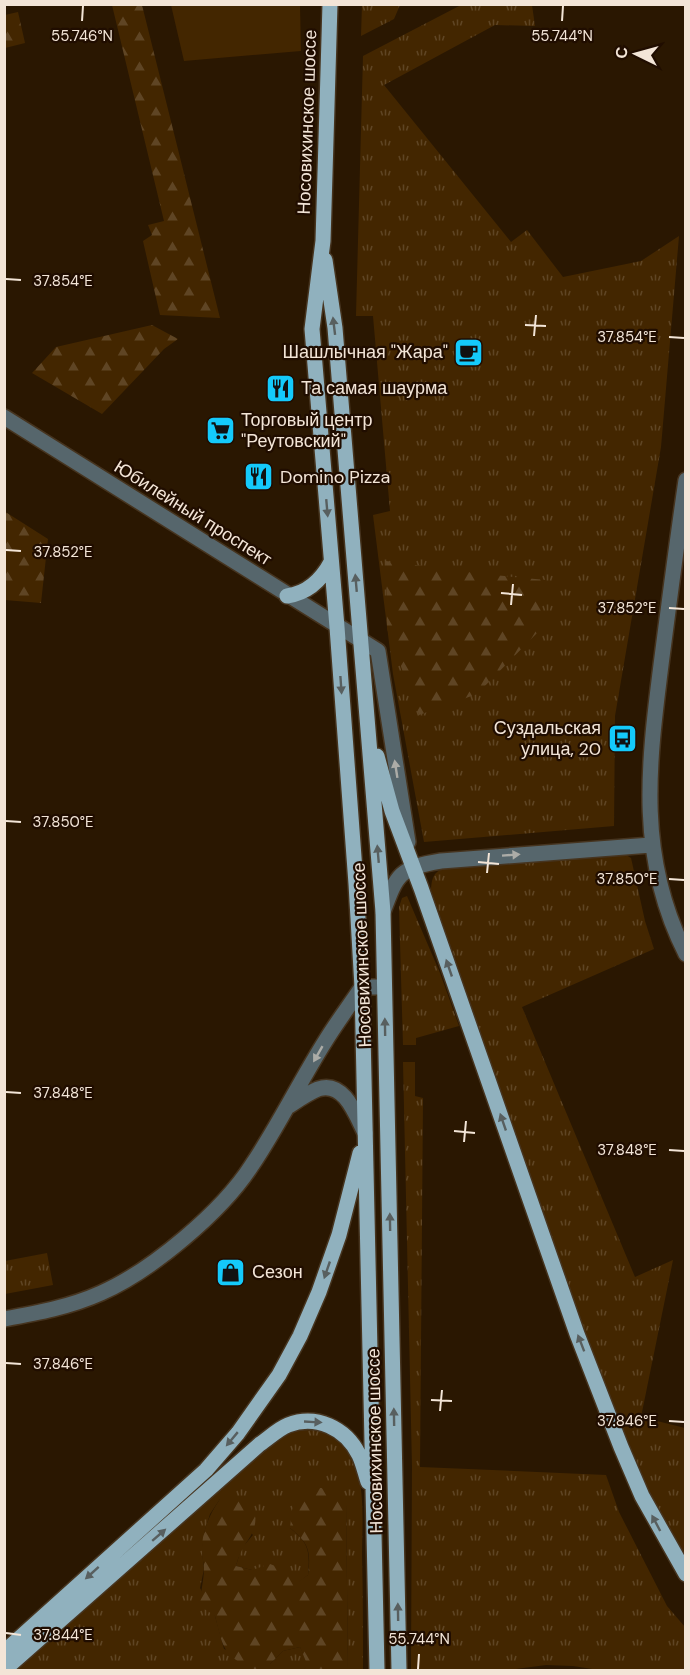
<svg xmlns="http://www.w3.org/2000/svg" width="690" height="1675" font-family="'DM Sans',sans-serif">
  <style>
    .grass { fill: url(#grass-tufts) }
    .forest { fill: url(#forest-firs) }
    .garden { fill: #432600 }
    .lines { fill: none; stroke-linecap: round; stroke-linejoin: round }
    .minor-casing { stroke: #46341f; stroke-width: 18 }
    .major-casing { stroke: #46341f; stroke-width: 18 }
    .minor { stroke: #56666c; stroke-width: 15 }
    .major { stroke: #90b1be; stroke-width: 15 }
    .oneway { fill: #585f5f }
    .oneway2 { fill: #acaca7 }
    .ticks { fill: none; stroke: #f3e5d7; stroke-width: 2 }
    .labels { text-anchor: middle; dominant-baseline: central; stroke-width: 4.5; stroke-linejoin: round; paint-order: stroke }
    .street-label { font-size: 18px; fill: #f3e5d7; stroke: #200d00 }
    .poi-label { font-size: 18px; fill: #f3e5d7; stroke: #200d00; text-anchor: start }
    .ticks-label { font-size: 15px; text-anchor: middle; fill: #f3e5d7; stroke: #200d00; stroke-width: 4.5; stroke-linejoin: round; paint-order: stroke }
  </style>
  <defs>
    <pattern id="grass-tufts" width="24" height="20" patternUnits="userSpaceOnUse" patternTransform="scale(1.5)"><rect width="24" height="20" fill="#432600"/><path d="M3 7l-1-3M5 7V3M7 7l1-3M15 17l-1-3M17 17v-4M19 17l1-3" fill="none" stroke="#5f4524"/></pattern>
    <pattern id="forest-firs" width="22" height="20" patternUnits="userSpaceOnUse" patternTransform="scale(1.5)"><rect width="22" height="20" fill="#432600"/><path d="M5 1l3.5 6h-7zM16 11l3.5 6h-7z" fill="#5f4524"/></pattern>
  </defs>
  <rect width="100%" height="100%" fill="#2a1701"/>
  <!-- grass -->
  <path class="grass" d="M362,5V4L400,5L394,19L361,36Z
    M461,5H532L535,26L495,25L384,85L511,242L527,230L563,277L641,261L679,236L661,447L615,716L614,826L424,842L393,674L373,515L390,511L373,316H356L363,56Z
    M623,853L631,858L645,921L654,949L522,1007L635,1277L673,1260L641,1417L685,1428V1559L648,1492L584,1331L431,890C432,878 433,872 446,867Z
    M407,896L440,973L459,1026L416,1038V1045H403L399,907L402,898Z
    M403,1062H415V1096L423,1098L420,1467L606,1475L619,1512L667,1606L685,1627V1670H599L573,1666L546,1665L508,1670H411L412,1466Z
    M47,1253L53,1285L5,1294V1261Z
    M308,1427C326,1431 343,1438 352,1456C366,1485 362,1525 362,1556C363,1594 363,1632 363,1670H348L346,1503L290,1528C309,1543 310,1551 308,1575L294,1586L252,1570L236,1566L241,1549L253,1535L220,1499L210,1514L204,1533L202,1551L204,1569L200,1588L215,1616L224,1649L270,1664L283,1651L300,1647L308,1664L304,1670H15L266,1448L290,1432Z"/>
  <!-- forest -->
  <path class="forest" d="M112,5H142L220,318L160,315L143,241L152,235L148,225L164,221Z
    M18,12L25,43L5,48V15Z
    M152,325L178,339L164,349L102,414L32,373L56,347Z
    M4,511L48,539L41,603L5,600Z
    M386,561L483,574L546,580L538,632L477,694L419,715L387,629Z
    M314,1487L335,1490L346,1503L348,1670H304L307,1664L300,1647L283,1651L270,1664L253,1670C222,1654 223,1647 215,1616L200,1606C200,1593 204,1581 204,1568C204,1563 202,1558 202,1553C201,1533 209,1515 220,1499L237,1496L253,1501C262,1537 244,1535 236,1566L252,1570L270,1564L286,1570L294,1585L308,1575C311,1551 309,1543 290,1528L292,1510L298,1493Z"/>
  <!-- garden -->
  <path class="garden" d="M171,5H300L301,51L184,61Z"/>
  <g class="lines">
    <defs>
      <path id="minor" d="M4,417L378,651L408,842
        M686,480C677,542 669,603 661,665C648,767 637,858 686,954
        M383,912C397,874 399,868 441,861L651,845
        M289,1106C298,1100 308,1093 318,1089C344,1080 356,1115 365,1133
        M4,1319C37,1313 70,1307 101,1293C151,1271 222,1212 252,1165C279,1125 300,1081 326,1040C337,1022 350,1005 362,987H384"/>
      <path id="major" d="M330,4L323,241L312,329L337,627L356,884L362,987L377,1670
        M325,260L335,328L383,912L399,1670
        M287,596C308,593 322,579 331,562
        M377,756L392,811L421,888L577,1334L621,1447L642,1496L686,1574
        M4,1652L206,1470L238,1433L279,1375L300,1336L319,1292L339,1235L360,1153
        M4,1670L260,1444C269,1438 278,1429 288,1425C316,1414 346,1428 359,1455C363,1463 365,1473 368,1482"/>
    </defs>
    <!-- minor casing -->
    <use href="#minor" class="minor-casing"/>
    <!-- major casing -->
    <use href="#major" class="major-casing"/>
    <!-- minor -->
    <use href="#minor" class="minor"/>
    <!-- major -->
    <use href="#major" class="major"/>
  </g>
  <!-- one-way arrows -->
  <defs><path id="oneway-solid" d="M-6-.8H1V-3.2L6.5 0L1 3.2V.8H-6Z" transform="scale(1.5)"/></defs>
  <g class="oneway">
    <use href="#oneway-solid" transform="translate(334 326) rotate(-97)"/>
    <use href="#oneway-solid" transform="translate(327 508) rotate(85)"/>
    <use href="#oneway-solid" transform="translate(356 583) rotate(-95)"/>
    <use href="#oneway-solid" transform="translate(341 685) rotate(86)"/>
    <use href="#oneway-solid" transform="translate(378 854) rotate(-95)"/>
    <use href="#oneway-solid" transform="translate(449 968) rotate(-109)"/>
    <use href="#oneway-solid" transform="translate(385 1027) rotate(-91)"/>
    <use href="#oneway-solid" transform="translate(503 1122) rotate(-109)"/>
    <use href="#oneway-solid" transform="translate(390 1222) rotate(-91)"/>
    <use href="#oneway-solid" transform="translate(327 1270) rotate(109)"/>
    <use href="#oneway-solid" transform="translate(581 1343) rotate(-111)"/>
    <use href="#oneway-solid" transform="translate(394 1417) rotate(-91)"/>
    <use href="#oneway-solid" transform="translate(313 1422) rotate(3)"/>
    <use href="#oneway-solid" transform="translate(232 1439) rotate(130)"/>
    <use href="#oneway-solid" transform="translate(656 1523) rotate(-118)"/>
    <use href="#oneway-solid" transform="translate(159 1535) rotate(-41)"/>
    <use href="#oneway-solid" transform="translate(92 1573) rotate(138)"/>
    <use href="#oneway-solid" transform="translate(398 1612) rotate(-91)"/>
  </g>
  <g class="oneway2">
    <use href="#oneway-solid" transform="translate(396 769) rotate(-99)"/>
    <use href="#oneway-solid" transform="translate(511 855) rotate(-4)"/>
    <use href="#oneway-solid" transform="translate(318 1054) rotate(120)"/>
  </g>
  <!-- ticks -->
  <path class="ticks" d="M82,21L83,6M562,21L563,6M6,279L21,280M525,325L546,326M534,336L536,315M669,337L684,338M6,550L21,551M501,593L522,595M511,605L513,584M669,608L684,609M6,821L21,822M478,862L499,864M487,873L489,853M669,879L684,880M6,1092L21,1093M454,1131L475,1133M464,1142L466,1121M669,1150L684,1151M6,1363L21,1364M431,1400L452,1401M440,1411L442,1390M669,1421L684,1422M6,1633L21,1635M418,1669L419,1654"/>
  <!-- icons -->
  <defs>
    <symbol id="cafe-square" viewBox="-11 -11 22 22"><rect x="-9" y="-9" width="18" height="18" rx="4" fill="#14cafb" stroke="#200d00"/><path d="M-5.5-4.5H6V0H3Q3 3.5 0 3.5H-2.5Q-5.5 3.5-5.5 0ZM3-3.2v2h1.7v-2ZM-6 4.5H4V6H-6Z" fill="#111"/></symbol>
    <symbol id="restaurant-square" viewBox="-11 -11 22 22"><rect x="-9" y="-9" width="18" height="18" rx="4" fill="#14cafb" stroke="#200d00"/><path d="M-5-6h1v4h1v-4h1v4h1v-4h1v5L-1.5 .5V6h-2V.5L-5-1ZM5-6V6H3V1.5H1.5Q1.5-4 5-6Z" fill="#111"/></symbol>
    <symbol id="supermarket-square" viewBox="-11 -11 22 22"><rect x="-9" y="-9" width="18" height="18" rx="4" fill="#14cafb" stroke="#200d00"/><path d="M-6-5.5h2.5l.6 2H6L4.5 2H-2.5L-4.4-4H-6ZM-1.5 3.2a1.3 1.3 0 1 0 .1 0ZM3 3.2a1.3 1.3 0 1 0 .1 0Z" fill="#111"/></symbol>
    <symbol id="bus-square" viewBox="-11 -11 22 22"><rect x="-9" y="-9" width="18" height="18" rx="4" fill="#14cafb" stroke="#200d00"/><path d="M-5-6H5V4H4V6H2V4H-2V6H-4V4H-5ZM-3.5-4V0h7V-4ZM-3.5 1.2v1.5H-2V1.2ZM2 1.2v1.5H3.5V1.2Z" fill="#111"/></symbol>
    <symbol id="shop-square" viewBox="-11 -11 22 22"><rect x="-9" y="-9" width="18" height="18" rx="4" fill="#14cafb" stroke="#200d00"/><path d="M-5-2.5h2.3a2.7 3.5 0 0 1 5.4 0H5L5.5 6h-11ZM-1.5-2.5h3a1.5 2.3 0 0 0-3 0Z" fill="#111"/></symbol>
  </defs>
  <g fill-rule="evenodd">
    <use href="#cafe-square" x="452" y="336" width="33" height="33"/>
    <use href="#restaurant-square" x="264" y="372" width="33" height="33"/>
    <use href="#supermarket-square" x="204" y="414" width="33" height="33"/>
    <use href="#restaurant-square" x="242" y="460" width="33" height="33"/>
    <use href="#bus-square" x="606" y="722" width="33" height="33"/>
    <use href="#shop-square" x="214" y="1256" width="33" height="33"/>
  </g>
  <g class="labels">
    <!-- street labels -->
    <g class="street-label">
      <text transform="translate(307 122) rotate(-88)">Носовихинское шоссе</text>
      <text transform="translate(193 513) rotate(32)">Юбилейный проспект</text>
      <text transform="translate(362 955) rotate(-92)">Носовихинское шоссе</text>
      <text transform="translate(375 1441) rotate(-91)">Носовихинское шоссе</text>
    </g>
    <!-- poi labels -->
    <g class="poi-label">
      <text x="448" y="352" text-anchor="end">Шашлычная "Жара"</text>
      <text x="301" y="388">Та самая шаурма</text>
      <text x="241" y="420">Торговый центр<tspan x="241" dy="21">"Реутовский"</tspan></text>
      <text x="280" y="477">Domino Pizza</text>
      <text x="601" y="728" text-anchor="end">Суздальская<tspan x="601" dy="21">улица, 20</tspan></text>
      <text x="252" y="1272">Сезон</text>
    </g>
  </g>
  <g class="ticks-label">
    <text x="82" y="41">55.746°N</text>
    <text x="562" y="41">55.744°N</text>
    <text x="63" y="286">37.854°E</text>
    <text x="627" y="342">37.854°E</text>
    <text x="63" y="557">37.852°E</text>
    <text x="627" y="613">37.852°E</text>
    <text x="63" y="827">37.850°E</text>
    <text x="627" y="884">37.850°E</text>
    <text x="63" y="1098">37.848°E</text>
    <text x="627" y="1155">37.848°E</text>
    <text x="63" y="1369">37.846°E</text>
    <text x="627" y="1426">37.846°E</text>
    <text x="63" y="1640">37.844°E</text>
    <text x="419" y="1644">55.744°N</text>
  </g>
  <!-- border -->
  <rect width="690" height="1675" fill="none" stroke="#f3e5d7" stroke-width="12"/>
  <!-- north arrow -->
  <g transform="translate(636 54) rotate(275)" stroke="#200d00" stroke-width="4.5" paint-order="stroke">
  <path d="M0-4.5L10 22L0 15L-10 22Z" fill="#f3e5d7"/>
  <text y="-9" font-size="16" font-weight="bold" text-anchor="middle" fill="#f3e5d7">С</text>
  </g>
</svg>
